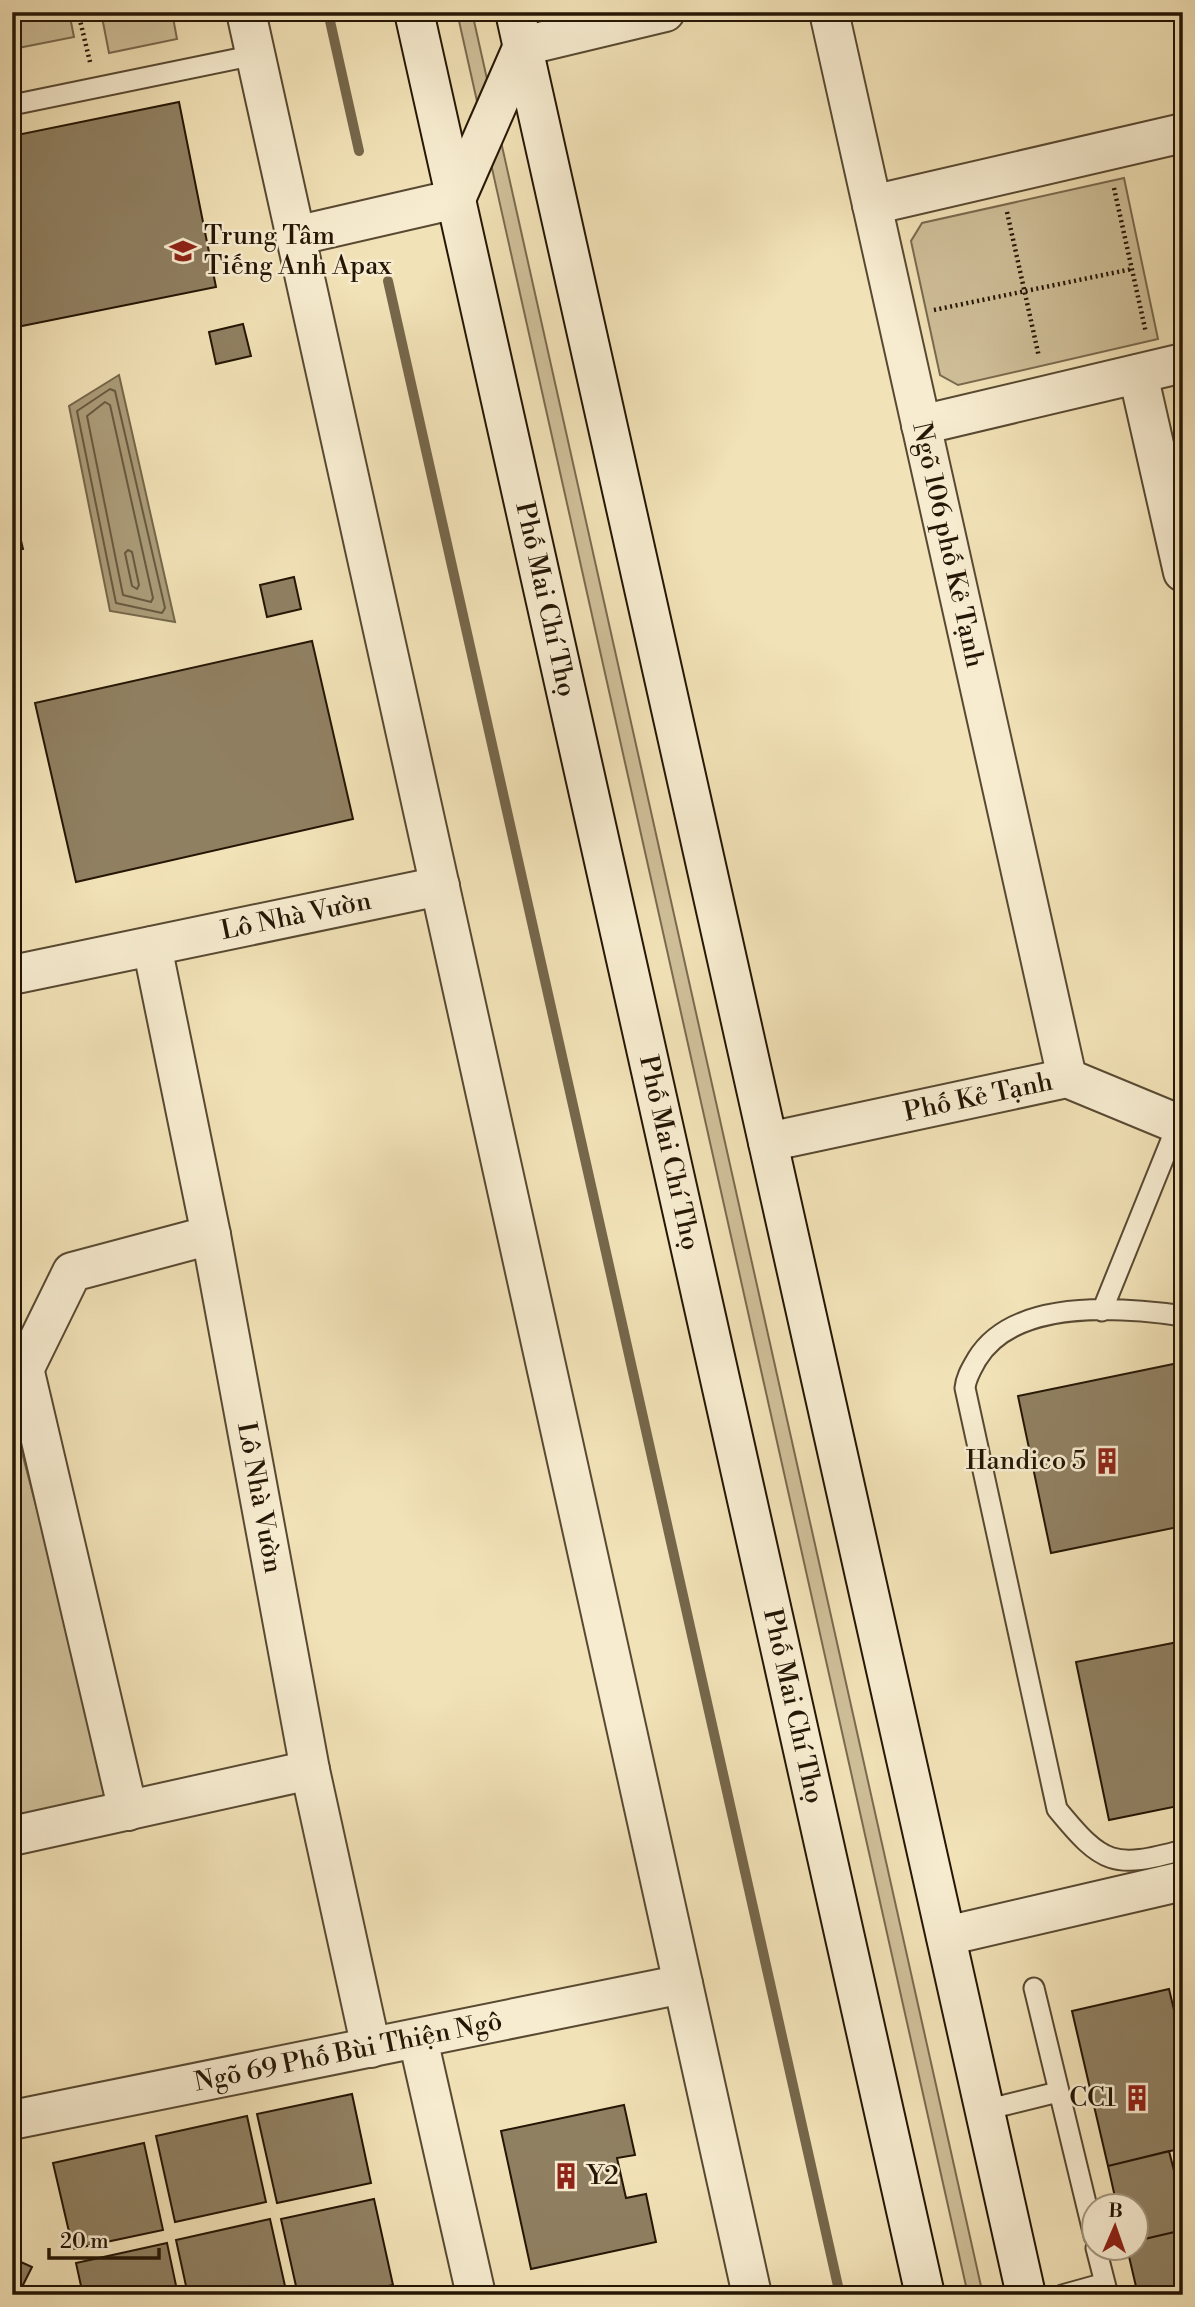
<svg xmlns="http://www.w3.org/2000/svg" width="1195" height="2307" font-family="'Libre Bodoni',serif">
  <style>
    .green { fill: #cfbf99; stroke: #7a6a4f; stroke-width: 2 }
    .water { fill: #ac9d7a; stroke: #76674b; stroke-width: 2 }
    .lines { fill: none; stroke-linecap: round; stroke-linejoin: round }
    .shore { stroke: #685a40; stroke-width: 2 }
    .stream { stroke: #76674b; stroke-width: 10 }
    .building { fill: #908062; stroke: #251605; stroke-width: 2 }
    .service-casing { stroke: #584932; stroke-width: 23 }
    .minor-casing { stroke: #584932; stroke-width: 42 }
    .tertiary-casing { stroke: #584932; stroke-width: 42 }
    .secondary-casing { stroke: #251605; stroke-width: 42 }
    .path { stroke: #251605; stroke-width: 4.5; stroke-dasharray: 2 3.5; stroke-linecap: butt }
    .service { stroke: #f7ecd0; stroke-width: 19 }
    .minor { stroke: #f7ecd0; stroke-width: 38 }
    .tertiary { stroke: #f7ecd0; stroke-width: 38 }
    .secondary { stroke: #f7ecd0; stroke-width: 38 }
    .labels { text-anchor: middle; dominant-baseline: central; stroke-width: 5; stroke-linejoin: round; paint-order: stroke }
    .poi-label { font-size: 26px; fill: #251605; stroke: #f7ecd0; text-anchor: start }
    .street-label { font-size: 26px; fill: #251605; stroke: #f7ecd0 }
  </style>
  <rect width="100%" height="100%" fill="#f2e2b7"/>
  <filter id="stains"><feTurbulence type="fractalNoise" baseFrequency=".00286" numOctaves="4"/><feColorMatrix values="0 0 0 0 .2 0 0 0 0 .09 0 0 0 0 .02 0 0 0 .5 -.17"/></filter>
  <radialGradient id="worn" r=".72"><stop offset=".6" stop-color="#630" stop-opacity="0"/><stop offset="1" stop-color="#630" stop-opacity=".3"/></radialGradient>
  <!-- green -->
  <path class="green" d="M12,12H69L74,37L13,49Z
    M101,12H172L177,39L109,53Z
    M457,12H472L983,2295H968Z
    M1124,178L1158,339L958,385L940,375L911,241L922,223Z
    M16,1430L113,1797L12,1816V1438Z"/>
  <!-- water -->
  <path class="water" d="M119,375L175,622L110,611L69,406Z"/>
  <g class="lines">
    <!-- shore -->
    <path class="shore" d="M110,389L115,391L165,608L162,613L116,603L77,411Z
      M105,402L110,405L153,598L151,602L123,595L87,416Z
      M128,550L132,552L139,585L137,589L132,586L125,553Z"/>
    <!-- stream -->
    <path class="stream" d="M328,12L359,151
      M388,281L840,2295"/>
  </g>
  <!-- building -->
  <path class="building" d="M179,102L216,287L12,328V136Z
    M243,324L251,356L216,364L209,332Z
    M12,503L23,549L12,551Z
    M294,577L301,609L267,617L260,585Z
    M312,641L353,819L76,882L35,703Z
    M1183,1362V1526L1051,1553L1018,1396Z
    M1183,1641V1805L1109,1820L1076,1662Z
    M1169,1989L1183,2048V2148L1108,2166L1072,2011Z
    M352,2094L371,2183L277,2203L257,2114Z
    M624,2105L635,2155L617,2158L626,2198L646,2194L656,2242L531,2269L501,2131Z
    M247,2116L266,2202L175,2222L156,2136Z
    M144,2143L163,2230L73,2249L53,2163Z
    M1169,2151L1183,2206V2230L1136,2241V2206H1117L1108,2166Z
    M374,2199L393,2285L346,2295H298L281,2219Z
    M270,2219L287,2295H188L176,2240Z
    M1183,2230V2295H1138L1127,2248H1136V2241Z
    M167,2243L178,2295H83L76,2263Z
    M12,2258L32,2267L18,2295H12Z"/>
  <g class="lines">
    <defs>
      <path id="service" d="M12,105L255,55
        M1102,1311L1178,1123
        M1183,1316C1122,1307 1014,1298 977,1359C972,1368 966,1377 965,1388L1057,1809C1103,1865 1113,1869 1183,1850
        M1034,1988L1094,2236
        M985,2110L1058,2092
        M1096,2248L1108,2295
        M1062,2295L1105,2283"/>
      <g id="minor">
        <path d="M246,12L752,2295"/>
        <path id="s1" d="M829,12L1067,1078"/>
        <path d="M872,205L1183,133"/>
        <path d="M295,236L456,199"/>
        <path d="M1138,374L1183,572"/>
        <path d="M921,425L1183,363"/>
        <path id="s2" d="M152,946L211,1235L310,1770L371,2048"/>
        <path id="s3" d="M12,975L440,886"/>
        <path d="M24,1368L128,1811"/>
        <path d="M13,1392L72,1272L211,1235"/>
        <path d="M12,1836L310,1770"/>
        <path d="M946,1936L1183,1881"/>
        <path d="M418,2039L476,2295"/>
        <path id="s4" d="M12,2120L683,1984"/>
      </g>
      <g id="tertiary">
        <path d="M523,46L665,12"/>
        <path id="s5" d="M768,1142L1067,1078L1183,1126"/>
      </g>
      <g id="secondary">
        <path id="s6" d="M414,12L925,2295"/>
        <path d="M515,12L1026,2295"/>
        <path d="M456,199L523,46"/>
      </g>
    </defs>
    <!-- service casing -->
    <use href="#service" class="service-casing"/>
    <!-- minor casing -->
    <use href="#minor" class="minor-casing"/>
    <!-- tertiary casing -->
    <use href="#tertiary" class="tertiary-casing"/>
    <!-- secondary casing -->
    <use href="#secondary" class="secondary-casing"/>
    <!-- path -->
    <path class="path" d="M78,12L90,62
      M1114,188L1146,333
      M1007,212L1039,357
      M934,310L1132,269"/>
    <!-- service -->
    <use href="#service" class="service"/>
    <!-- minor -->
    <use href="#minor" class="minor"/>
    <!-- tertiary -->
    <use href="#tertiary" class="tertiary"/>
    <!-- secondary -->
    <use href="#secondary" class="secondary"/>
  </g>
  <!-- icons -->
  <defs>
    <symbol id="school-bare" viewBox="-9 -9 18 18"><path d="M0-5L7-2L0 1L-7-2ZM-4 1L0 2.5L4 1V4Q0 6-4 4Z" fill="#8f2418" stroke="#f7ecd0" stroke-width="2.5" paint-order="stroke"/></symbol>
    <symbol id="building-bare" viewBox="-9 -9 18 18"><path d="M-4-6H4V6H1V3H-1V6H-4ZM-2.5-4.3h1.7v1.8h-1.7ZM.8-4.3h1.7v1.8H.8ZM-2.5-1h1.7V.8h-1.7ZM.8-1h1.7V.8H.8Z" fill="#8f2418" stroke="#f7ecd0" stroke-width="2.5" paint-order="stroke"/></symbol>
  </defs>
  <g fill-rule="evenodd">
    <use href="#school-bare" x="164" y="232" width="38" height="38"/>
    <use href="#building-bare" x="1088" y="1442" width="38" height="38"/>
    <use href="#building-bare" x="1118" y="2079" width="38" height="38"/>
    <use href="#building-bare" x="547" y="2157" width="38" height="38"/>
  </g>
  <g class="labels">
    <!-- poi labels -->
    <g class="poi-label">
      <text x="204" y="236">Trung Tâm<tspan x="204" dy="30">Tiếng Anh Apax</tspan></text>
      <text x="1086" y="1461" text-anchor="end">Handico 5</text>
      <text x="1116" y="2098" text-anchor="end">CC1</text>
      <text x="587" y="2176">Y2</text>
    </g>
    <!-- street labels -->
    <g class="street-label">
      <text stroke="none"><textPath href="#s1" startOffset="546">Ngõ 106 phố Kẻ Tạnh</textPath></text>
      <text stroke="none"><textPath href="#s6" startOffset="602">Phố Mai Chí Thọ</textPath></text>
      <text stroke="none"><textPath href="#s3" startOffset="290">Lô Nhà Vườn</textPath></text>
      <text stroke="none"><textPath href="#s5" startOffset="215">Phố Kẻ Tạnh</textPath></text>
      <text stroke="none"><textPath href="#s6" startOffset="1169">Phố Mai Chí Thọ</textPath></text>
      <text stroke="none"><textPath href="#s2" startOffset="562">Lô Nhà Vườn</textPath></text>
      <text stroke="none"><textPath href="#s6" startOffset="1736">Phố Mai Chí Thọ</textPath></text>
      <text stroke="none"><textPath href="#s4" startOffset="343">Ngõ 69 Phố Bùi Thiện Ngô</textPath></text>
    </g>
  </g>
  <!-- margin -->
  <rect width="1195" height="2307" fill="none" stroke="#f2e2b7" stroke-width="42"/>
  <rect x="14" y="14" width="1167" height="2279" fill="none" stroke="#251605" stroke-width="3.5"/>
  <rect x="21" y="21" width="1153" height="2265" fill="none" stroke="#251605" stroke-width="2"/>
  <!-- north arrow -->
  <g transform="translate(1115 2227) rotate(2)"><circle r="33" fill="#f7ecd0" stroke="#a3967f" stroke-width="2"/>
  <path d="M0-5L12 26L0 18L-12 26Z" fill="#8f2418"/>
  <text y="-10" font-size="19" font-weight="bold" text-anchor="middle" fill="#251605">B</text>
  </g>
  <!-- scale -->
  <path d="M49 2248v10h110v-10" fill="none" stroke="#251605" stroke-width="3.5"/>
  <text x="60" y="2248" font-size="21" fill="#251605" stroke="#f7ecd0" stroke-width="5" paint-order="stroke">20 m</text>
  <rect width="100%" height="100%" filter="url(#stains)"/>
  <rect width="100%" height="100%" fill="url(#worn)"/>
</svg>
